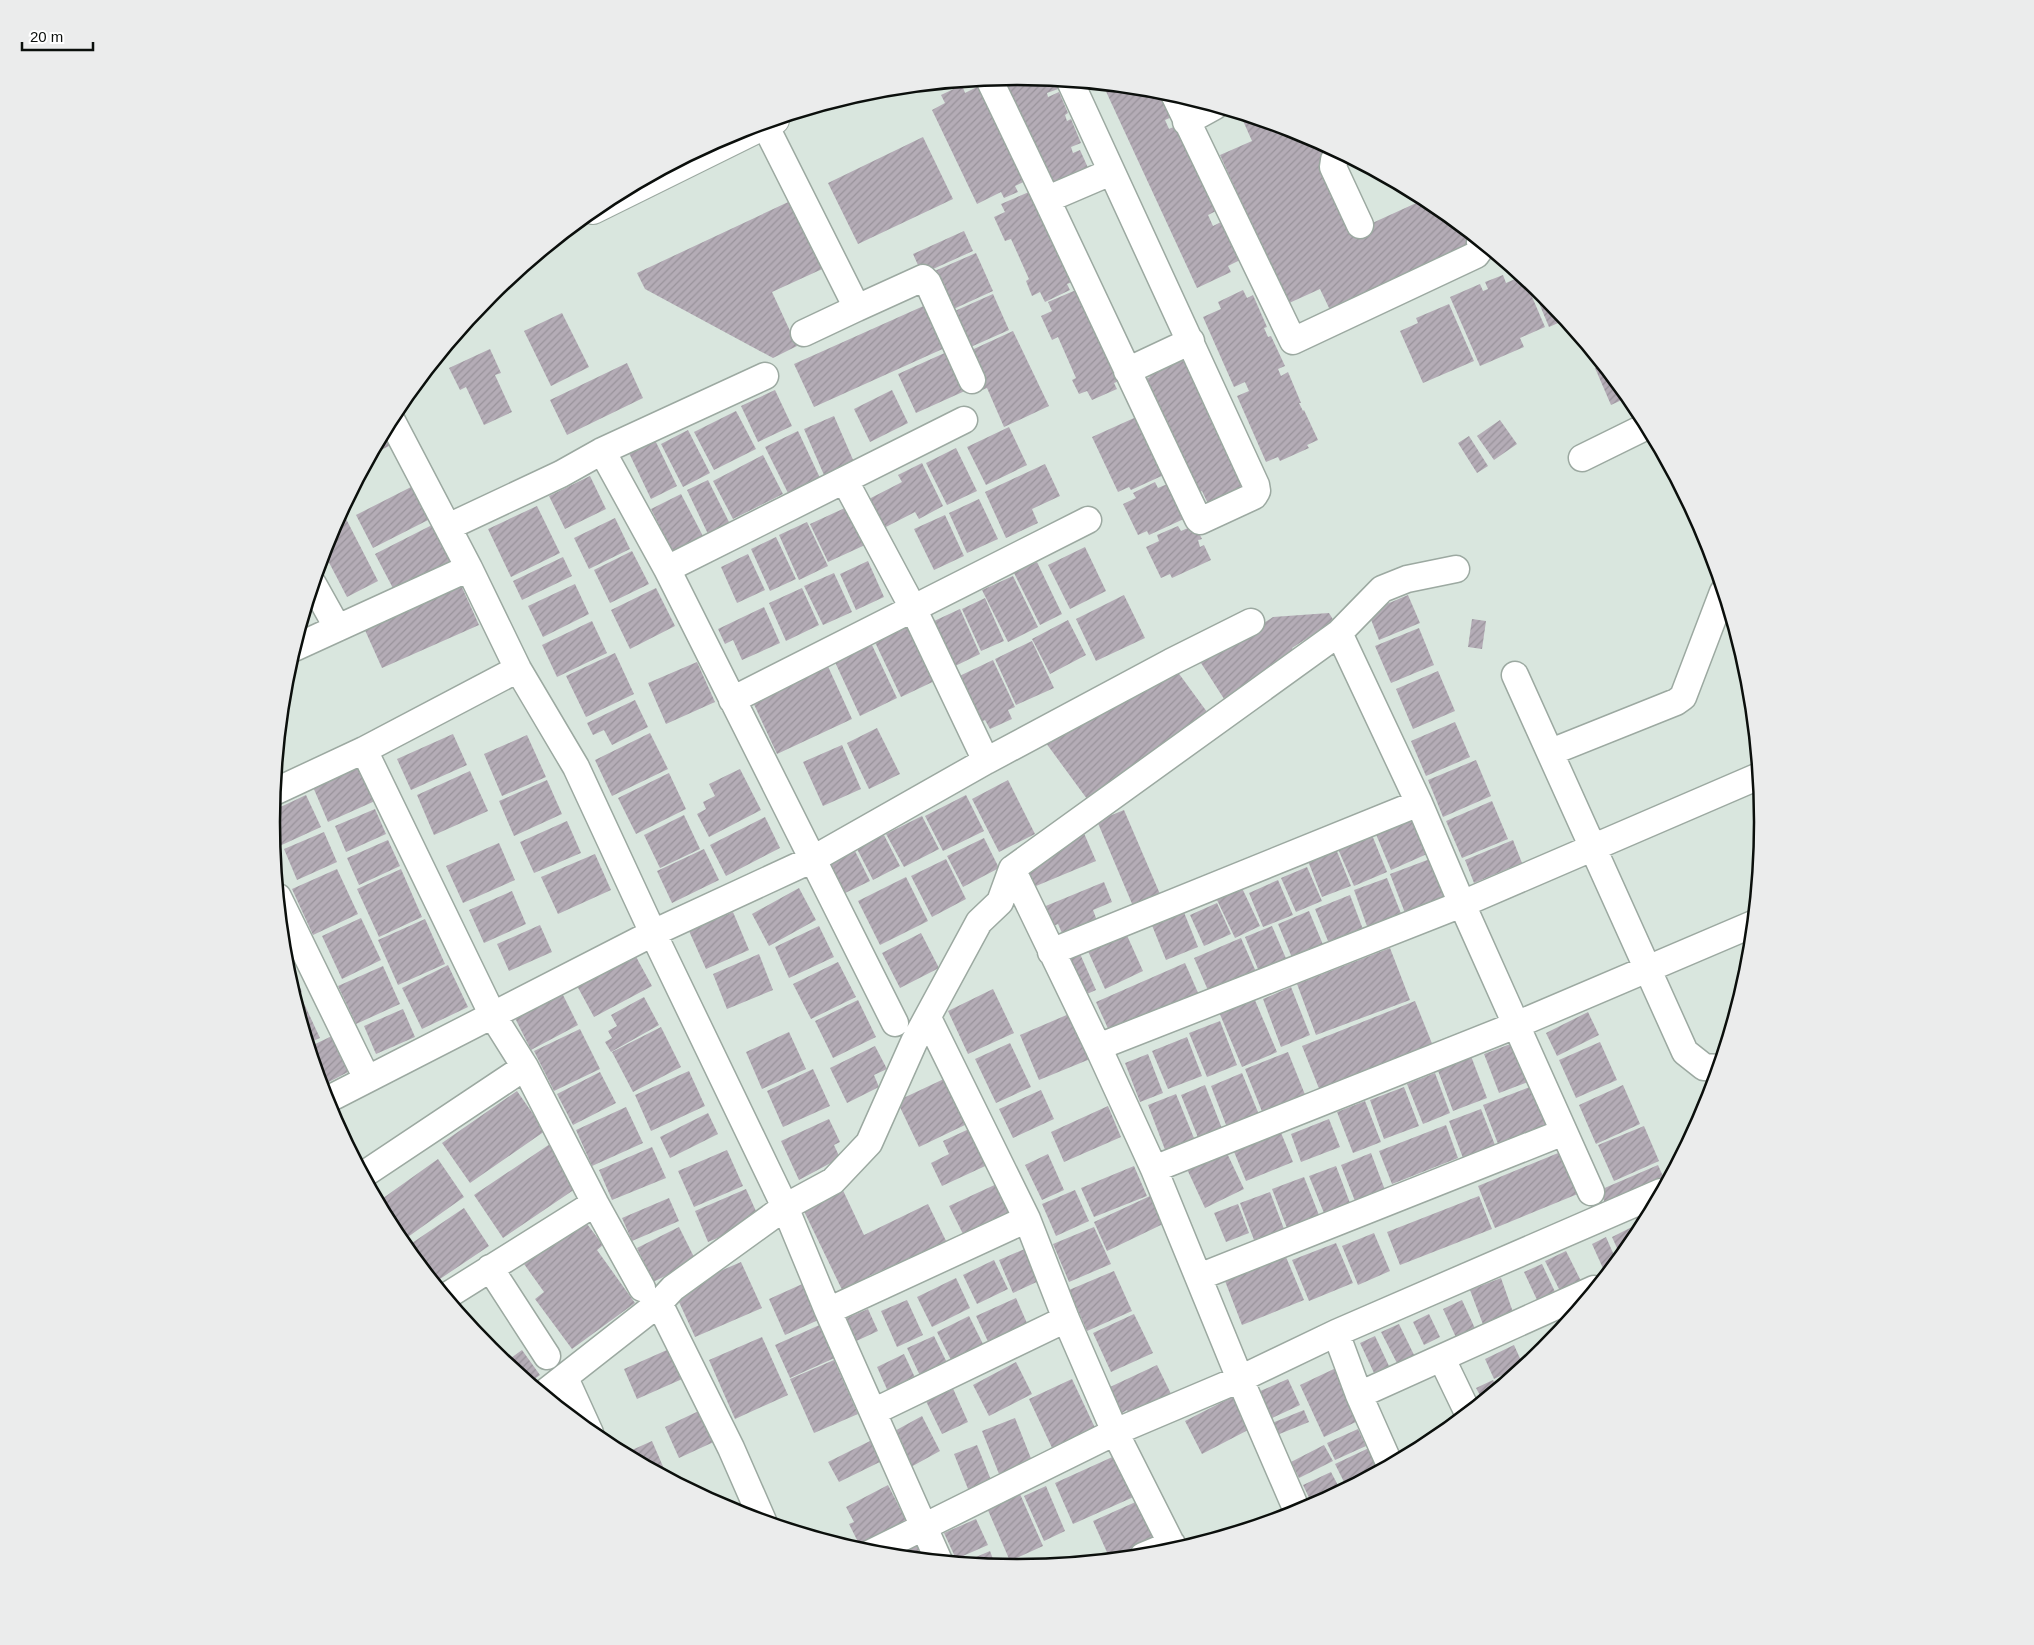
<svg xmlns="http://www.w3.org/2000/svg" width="2034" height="1645" font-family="Helvetica,sans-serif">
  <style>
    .building { fill: url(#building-hatch) }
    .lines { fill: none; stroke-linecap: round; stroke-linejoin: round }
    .minor-casing { stroke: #9ca9a1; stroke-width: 29 }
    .major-casing { stroke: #9ca9a1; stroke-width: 30 }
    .minor { stroke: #fff; stroke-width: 26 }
    .major { stroke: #fff; stroke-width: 28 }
    .rim { fill: none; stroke: #0b0f0c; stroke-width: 2.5 }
  </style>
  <defs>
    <pattern id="building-hatch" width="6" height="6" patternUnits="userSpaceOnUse" patternTransform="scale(1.25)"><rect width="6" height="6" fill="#b4acb6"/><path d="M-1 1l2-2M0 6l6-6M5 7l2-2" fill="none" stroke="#99939b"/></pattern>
  </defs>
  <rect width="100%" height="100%" fill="#d9e6de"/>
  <!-- building -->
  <path class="building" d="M1014,77L1054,80L1058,89L1047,93L1048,97L1059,92L1068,113L1065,115L1067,121L1071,119L1081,143L1071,147L1073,153L1080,150L1089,170L1048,188L1002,82Z
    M987,82L1032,178L1015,186L1018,192L1004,198L1001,192L977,204L932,110L945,103L941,95L962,85L965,93Z
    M1103,85L1162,91L1174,116L1165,120L1169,129L1178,125L1218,210L1208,215L1213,226L1223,221L1240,260L1228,266L1231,272L1197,288Z
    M1240,114L1303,133L1333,149L1322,154L1357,230L1425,199L1460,226L1470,246L1330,310L1320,289L1287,304L1220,155L1252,141Z
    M923,137L953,199L858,244L828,183Z
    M1029,192L1077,280L1067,284L1070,290L1045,302L1040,292L1032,296L1026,281L1029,279L1011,239L1005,241L994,217L1005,212L1001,204Z
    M799,197L831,265L772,292L797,346L773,358L645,289L637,273Z
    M964,231L973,251L922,274L913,254Z
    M976,253L993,291L947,312L930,273Z
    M1503,275L1506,283L1522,276L1524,278L1545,327L1520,338L1524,347L1480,366L1450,297L1480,284L1483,291L1488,289L1485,282Z
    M1531,284L1545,295L1565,320L1549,327Z
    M1076,290L1124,379L1114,383L1117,389L1092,400L1087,391L1079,394L1072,380L1076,378L1058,337L1052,340L1041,316L1052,311L1048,302Z
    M1243,290L1247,298L1253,295L1267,327L1264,328L1268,337L1271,336L1285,366L1278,369L1281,376L1288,372L1301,403H1299L1303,411L1304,410L1318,440L1307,445L1309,448L1280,461L1278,457L1266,462L1237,396L1249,391L1245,382L1234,387L1203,317L1221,309L1218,302Z
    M993,294L1009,330L964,350L948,314Z
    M928,304L947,347L814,407L794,364Z
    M1449,304L1474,361L1423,383L1400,331L1418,323L1416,318Z
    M562,313L589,367L551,386L524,331Z
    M1013,331L1049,406L1004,427L987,388L980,391L963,354Z
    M490,349L501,373L495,375L512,412L484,425L466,387L460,390L449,368Z
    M949,351L967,390L916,413L898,374Z
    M1179,351L1184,362L1192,359L1212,415L1209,416L1214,428L1219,425L1231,453L1227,454L1230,461L1234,459L1247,489L1209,506L1202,491L1193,495L1183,458L1165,417L1158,420L1141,381L1150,377L1145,366Z
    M627,363L643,398L567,435L550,400Z
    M1602,365L1625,393L1628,397L1611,405L1595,368Z
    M775,390L792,426L758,442L741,406Z
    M892,390L908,423L870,442L854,409Z
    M736,411L756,449L714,470L694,432Z
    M1143,414L1166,474L1131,490L1129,487L1118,492L1092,437Z
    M834,416L854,462L824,475L804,429Z
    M1500,420L1517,444L1494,460L1477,436Z
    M1009,427L1027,465L986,485L967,447Z
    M688,430L710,473L683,487L661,444Z
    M798,431L821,480L789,495L765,447Z
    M384,432L391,445L371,455Z
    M1469,436L1488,466L1477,473L1458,443Z
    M655,440L677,486L651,499L629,453Z
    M956,448L977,491L947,505L926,463Z
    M763,455L783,494L733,519L713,481Z
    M922,463L943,506L919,519L915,512L882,529L867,500L902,482L898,475Z
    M1045,464L1060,496L1032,509L1038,523L1006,538L985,492Z
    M590,476L606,509L565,529L549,496Z
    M708,480L730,524L708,534L687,490Z
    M1155,482L1158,488L1172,482L1188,517L1149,535L1147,531L1138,535L1123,504L1136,498L1133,493Z
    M413,486L430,519L373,548L356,515Z
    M681,494L704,538L673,553L651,509Z
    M979,499L998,539L967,553L949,513Z
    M537,506L560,553L511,577L488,529Z
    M847,507L865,545L828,562L810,524Z
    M342,511L378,581L347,597L323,551L328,537Z
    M945,515L964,556L934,570L914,529Z
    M615,518L630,549L589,569L574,538Z
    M807,522L828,566L799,580L779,535Z
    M432,525L452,562L395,592L375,554Z
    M1195,525L1202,539L1198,540L1200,547L1204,545L1211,560L1172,578L1170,574L1161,578L1146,547L1159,541L1157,535L1178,526L1181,531Z
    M776,537L796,579L770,591L751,549Z
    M1085,547L1106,591L1070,609L1048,565Z
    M632,551L649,584L610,603L594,570Z
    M748,554L765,590L737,603L721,567Z
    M563,557L572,576L522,600L513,581Z
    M868,561L884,597L856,610L840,574Z
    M1037,562L1062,614L1040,625L1014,573Z
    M834,573L852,612L823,625L804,586Z
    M1013,576L1038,627L1008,642L982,590Z
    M575,584L589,614L543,637L528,606Z
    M461,585L479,625L382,668L364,628Z
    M656,588L675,626L630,649L611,610Z
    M802,588L819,625L786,641L769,603Z
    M1124,595L1145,638L1096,661L1076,619Z
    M1408,595L1420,623L1379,640L1368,612Z
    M985,598L1004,641L981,651L962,609Z
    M764,607L780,643L742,660L733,640L725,644L718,629Z
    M960,609L980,654L953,667L932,622Z
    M1329,613L1334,621L1292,648L1297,655L1226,702L1201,663L1273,617Z
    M916,618L943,677L901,697L873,638Z
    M1472,619L1486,621L1482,649L1468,647Z
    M1068,620L1086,655L1050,674L1032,639Z
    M592,621L607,653L557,677L542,645Z
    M1419,628L1434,665L1391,683L1375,646Z
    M1032,641L1054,688L1016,705L995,659Z
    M871,643L897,698L860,716L834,660Z
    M615,653L634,694L586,717L566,676Z
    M993,660L1015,707L1008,710L1012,719L990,729L985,720L981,722L949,681Z
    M697,662L715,702L666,724L648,683Z
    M826,662L852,719L777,754L751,698Z
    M1177,671L1210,716L1090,803L1043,739Z
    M1438,671L1455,711L1413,729L1396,689Z
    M635,700L648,727L612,745L604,730L593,735L587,723Z
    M1455,722L1470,757L1426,776L1411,741Z
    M877,728L900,774L869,789L847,743Z
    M650,733L668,769L612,796L595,760Z
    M453,734L467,765L411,790L397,759Z
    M527,735L546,777L502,796L484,754Z
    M842,745L861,789L823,806L803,762Z
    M1476,760L1491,796L1443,817L1428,780Z
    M360,766L375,801L328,822L313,787Z
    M740,769L761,810L709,837L697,814L706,809L703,802L715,796L709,784Z
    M470,771L488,811L434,835L417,795Z
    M669,773L686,809L636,834L618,798Z
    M547,780L562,814L514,836L499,801Z
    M1008,780L1035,834L999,852L972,799Z
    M306,795L321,827L273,849L271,822L272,811Z
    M966,795L984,831L943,851L925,816Z
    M1492,801L1508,839L1462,858L1446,821Z
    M375,809L386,834L346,852L335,826Z
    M1124,810L1160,894L1133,906L1097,821Z
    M684,815L700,849L660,868L644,835Z
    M922,816L939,849L904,867L886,834Z
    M765,817L780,848L726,876L710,845Z
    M1411,817L1427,854L1391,870L1375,832Z
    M567,821L581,853L534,873L520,842Z
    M1080,824L1096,861L1024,891L1015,869Z
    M324,832L337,862L297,880L284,849Z
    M884,835L900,866L873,880L857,849Z
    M1372,835L1387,872L1354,886L1338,849Z
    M984,838L999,868L963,887L947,856Z
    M388,840L400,866L359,885L347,858Z
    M1513,840L1522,863L1474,883L1465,860Z
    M499,843L515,880L463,903L446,866Z
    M704,849L719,880L672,903L657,871Z
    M854,849L870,881L841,895L826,864Z
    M1336,849L1351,886L1322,897L1308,861Z
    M595,854L611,890L558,914L541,877Z
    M946,859L966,899L932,917L911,876Z
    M1430,859L1445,897L1405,913L1390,874Z
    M1307,867L1322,901L1296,912L1281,878Z
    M337,869L358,914L313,935L292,889Z
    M401,869L422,917L379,937L357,889Z
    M906,877L928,921L880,945L858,901Z
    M1387,878L1402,916L1368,929L1354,890Z
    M1278,880L1293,915L1263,927L1249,893Z
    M1104,882L1112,902L1093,910L1099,926L1065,940L1058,924L1044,930L1036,910Z
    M799,888L816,920L769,946L752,914Z
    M1242,888L1260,926L1235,938L1217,900Z
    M512,891L526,924L484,943L469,910Z
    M1350,895L1364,932L1330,946L1315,909Z
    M1217,903L1231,934L1204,946L1190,915Z
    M1181,905L1198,947L1166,960L1149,918Z
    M1309,911L1324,947L1293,960L1278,924Z
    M733,912L749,950L706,969L689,931Z
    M361,918L381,960L342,979L322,936Z
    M425,919L445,964L398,985L378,940Z
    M540,925L552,952L509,971L497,944Z
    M819,926L834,957L789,978L775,947Z
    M1272,926L1288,963L1260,974L1245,937Z
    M1125,931L1143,971L1105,989L1087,949Z
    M921,933L939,968L900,988L882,953Z
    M1241,938L1257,974L1210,995L1194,958Z
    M1077,947L1096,990L1080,997L1061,955Z
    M1390,948L1410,1000L1316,1035L1297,984Z
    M634,953L652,986L594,1017L576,984Z
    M759,954L773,990L727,1009L713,974Z
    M286,956L302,992L294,996L285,968L284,957Z
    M838,962L856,997L811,1019L793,984Z
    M1185,963L1199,995L1110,1033L1096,1002Z
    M448,965L468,1007L422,1029L402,988Z
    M383,966L400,1004L356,1024L338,986Z
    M1291,987L1310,1035L1281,1047L1263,999Z
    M560,989L578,1025L531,1050L513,1014Z
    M993,989L1014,1033L968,1054L948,1011Z
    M301,997L320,1038L308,1043L295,1000Z
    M644,997L659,1025L611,1052L605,1042L612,1038L608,1031L617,1026L611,1015Z
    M1254,998L1277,1052L1242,1067L1219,1012Z
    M858,1000L876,1037L833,1058L815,1021Z
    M1415,1001L1433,1046L1320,1091L1302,1046Z
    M403,1009L415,1037L376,1054L364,1026Z
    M1076,1011L1095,1057L1039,1080L1020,1035Z
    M1588,1012L1599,1035L1557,1056L1546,1033Z
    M1220,1021L1237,1065L1207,1077L1189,1033Z
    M661,1027L681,1067L633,1092L612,1052Z
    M580,1029L600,1069L554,1091L534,1051Z
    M789,1032L806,1069L762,1089L746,1052Z
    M334,1035L352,1070L321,1086L309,1047Z
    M1187,1037L1202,1076L1168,1089L1152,1051Z
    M1600,1042L1617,1080L1576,1098L1559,1060Z
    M1010,1043L1031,1087L996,1103L975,1059Z
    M1513,1043L1528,1082L1499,1093L1484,1054Z
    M875,1046L887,1069L874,1075L879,1087L847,1103L830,1068Z
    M1288,1052L1308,1102L1265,1119L1245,1069Z
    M1148,1054L1163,1093L1140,1102L1125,1063Z
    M1471,1056L1487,1098L1453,1111L1437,1068Z
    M813,1069L830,1106L783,1127L767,1091Z
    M689,1071L705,1106L651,1131L635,1095Z
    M600,1072L616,1103L573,1125L557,1094Z
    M1242,1073L1260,1117L1228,1130L1211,1086Z
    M1435,1073L1450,1113L1423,1124L1407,1084Z
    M946,1078L967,1124L919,1147L897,1101Z
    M1540,1083L1557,1127L1500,1149L1483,1105Z
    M1205,1085L1223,1131L1199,1140L1181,1095Z
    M1623,1085L1640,1124L1596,1144L1579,1105Z
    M1404,1087L1419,1126L1384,1139L1370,1100Z
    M1041,1090L1054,1119L1013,1138L999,1109Z
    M517,1091L545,1131L470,1183L442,1143Z
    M1176,1094L1196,1143L1167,1155L1148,1105Z
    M1365,1101L1381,1142L1353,1153L1337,1112Z
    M1108,1106L1121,1137L1064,1162L1051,1132Z
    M626,1107L643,1143L592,1166L576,1130Z
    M1481,1109L1495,1145L1463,1158L1449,1121Z
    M708,1113L718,1134L670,1158L660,1137Z
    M829,1119L840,1142L834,1145L840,1158L799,1180L781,1141Z
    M1329,1119L1340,1147L1301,1162L1291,1134Z
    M1277,1123L1293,1162L1246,1181L1230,1142Z
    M1446,1125L1458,1158L1392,1184L1379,1151Z
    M1644,1126L1659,1161L1614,1181L1598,1145Z
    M969,1129L996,1161L942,1186L931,1163L949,1154L943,1141Z
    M550,1144L578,1187L503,1238L474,1195Z
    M652,1147L666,1178L612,1200L599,1170Z
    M1225,1149L1244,1189L1205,1208L1186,1167Z
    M1568,1149L1585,1191L1495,1228L1478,1186Z
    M727,1150L743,1186L694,1207L678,1171Z
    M1371,1153L1385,1190L1355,1201L1341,1165Z
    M1048,1154L1064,1190L1042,1200L1025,1165Z
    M438,1159L464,1197L405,1239L379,1201Z
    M1658,1165L1666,1183L1608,1211L1600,1190Z
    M1134,1166L1147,1196L1094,1217L1081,1188Z
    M1336,1166L1350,1203L1324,1213L1309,1176Z
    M1304,1177L1319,1215L1287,1228L1272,1189Z
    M1001,1182L1016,1214L965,1238L949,1206Z
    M840,1184L864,1235L928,1204L950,1249L894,1275L890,1267L869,1276L874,1285L846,1298L800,1203Z
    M746,1189L760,1220L708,1242L695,1211Z
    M1075,1190L1089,1221L1056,1236L1042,1204Z
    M1270,1192L1284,1229L1254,1240L1240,1203Z
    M1150,1196L1163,1224L1107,1251L1094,1222Z
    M1479,1196L1492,1229L1400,1265L1387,1232Z
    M669,1198L679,1221L632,1241L622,1218Z
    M1238,1204L1249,1233L1226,1242L1214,1213Z
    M464,1208L489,1246L434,1283L406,1247Z
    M1652,1211L1645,1223L1641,1230L1635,1218Z
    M584,1220L603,1245L597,1250L635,1303L572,1349L535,1299L544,1292L524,1264Z
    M1634,1226L1638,1235L1621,1257L1612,1237Z
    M679,1227L696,1261L653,1282L637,1248Z
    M1094,1227L1111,1264L1069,1282L1053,1244Z
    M1374,1233L1390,1271L1358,1285L1342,1246Z
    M1606,1237L1617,1262L1606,1275L1592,1244Z
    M1336,1243L1353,1283L1309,1301L1292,1260Z
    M1027,1248L1041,1280L1013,1293L999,1260Z
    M1566,1251L1583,1285L1562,1295L1545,1261Z
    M1286,1257L1304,1300L1242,1325L1225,1281Z
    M994,1260L1008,1289L977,1304L963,1275Z
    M741,1262L762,1308L695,1337L674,1291Z
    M1542,1264L1556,1294L1538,1302L1524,1272Z
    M1114,1271L1132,1311L1087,1331L1069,1290Z
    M956,1278L970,1308L932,1327L917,1297Z
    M1501,1278L1514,1315L1484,1327L1470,1290Z
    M809,1281L825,1317L785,1335L769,1299Z
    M1016,1298L1030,1330L991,1348L976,1316Z
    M907,1300L923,1335L897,1347L881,1311Z
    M1462,1300L1478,1335L1459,1344L1443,1309Z
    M868,1309L878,1331L852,1343L842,1320Z
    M1134,1314L1153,1353L1111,1372L1093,1333Z
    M1429,1314L1440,1337L1424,1345L1413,1322Z
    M969,1316L986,1350L954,1366L937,1332Z
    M824,1323L839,1356L790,1378L775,1345Z
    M1399,1324L1416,1359L1399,1367L1381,1332Z
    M484,1332L500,1355L498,1357L478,1336Z
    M934,1336L950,1369L923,1382L907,1348Z
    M1375,1336L1389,1366L1374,1373L1360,1343Z
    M762,1337L788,1395L735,1419L709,1360Z
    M1514,1345L1523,1365L1494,1379L1485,1359Z
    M676,1346L689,1376L637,1399L624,1369Z
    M522,1350L540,1375L529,1383L504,1363Z
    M904,1354L918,1384L890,1396L877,1367Z
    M834,1360L858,1414L814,1433L790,1379Z
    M1016,1362L1032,1394L989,1416L973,1385Z
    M1157,1365L1174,1400L1132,1420L1127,1410L1122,1413L1110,1387Z
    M1336,1368L1360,1420L1324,1437L1300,1385Z
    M1072,1379L1097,1432L1054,1452L1029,1399Z
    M1288,1379L1300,1405L1270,1419L1258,1392Z
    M1493,1380L1498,1389L1483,1401L1476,1388Z
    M951,1384L968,1422L942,1434L924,1397Z
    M1234,1396L1250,1429L1202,1454L1185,1421Z
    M703,1409L718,1440L679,1458L665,1427Z
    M1304,1410L1309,1422L1277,1435L1272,1423Z
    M922,1416L940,1451L909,1468L891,1433Z
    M1015,1418L1032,1461L999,1474L982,1431Z
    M1358,1429L1366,1446L1335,1460L1327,1443Z
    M874,1439L884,1460L839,1482L828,1462Z
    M652,1441L668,1478L623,1454Z
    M977,1445L993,1485L970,1494L954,1454Z
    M1324,1445L1333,1461L1299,1478L1291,1462Z
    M1371,1447L1382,1470L1347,1488L1335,1464Z
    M1119,1454L1138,1495L1073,1524L1055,1483Z
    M1331,1472L1341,1491L1313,1506L1303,1485Z
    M888,1485L908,1524L861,1548L849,1524L854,1522L846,1507Z
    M1046,1486L1065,1531L1044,1541L1024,1496Z
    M1020,1494L1043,1546L1010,1561L987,1508Z
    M1140,1500L1158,1538L1110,1559L1093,1521Z
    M976,1519L988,1545L956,1559L944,1533Z
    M921,1539L931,1560L886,1556Z
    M990,1551L996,1567L962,1563Z"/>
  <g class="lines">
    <defs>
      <path id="minor" d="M989,79C1060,225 1128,373 1198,519L1200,521L1254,496L1257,491L1256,485L1070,81
        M1174,94L1293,341L1476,255L1481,248L1480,242
        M1186,122L1215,106
        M765,125L857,308L923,278L928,283L972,380
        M1340,153L1334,160L1333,167L1360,225
        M1048,199L1111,172
        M804,333L857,308
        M1127,371L1191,341
        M391,419L469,568L518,669L576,767L653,933L785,1207L828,1311L939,1561
        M602,451L667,569L895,1023
        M1582,458L1647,426
        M845,481L913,608L986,761
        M448,527L561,474L602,451L765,376
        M667,569L964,420
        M313,584L337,627
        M1339,633L1419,803L1462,904L1591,1192
        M294,648L469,568
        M1515,675L1685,1052L1704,1067L1719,1068
        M732,700L1088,520
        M364,750L493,1016L525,1067L595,1203L642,1288
        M1551,752L1676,702L1683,697L1723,592
        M274,792L364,750L518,669
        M1012,869L1098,1047L1154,1169L1240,1379L1298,1513
        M278,897L367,1079
        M1051,952L1419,803
        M928,1018L1027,1219L1066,1319L1115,1432L1175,1551
        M1098,1047L1462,904L1759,776
        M325,1101L653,933L813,859L986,761L1171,662L1251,622
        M1154,1169L1516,1025L1753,924
        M363,1175L525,1067
        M490,1268L547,1356
        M1199,1277L1564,1132
        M445,1297L595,1203
        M659,1303L731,1448L763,1521
        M828,1311L1027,1219
        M1336,1333L1359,1395L1390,1465
        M1442,1359L1468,1413
        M565,1378L590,1433
        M543,1394L659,1303L673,1288L785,1207L833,1181L869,1143L914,1042L979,922L1000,902L1012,869L1339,633L1382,589L1407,579L1456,569
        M1359,1395L1594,1289
        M873,1412L1066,1319
        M869,1554L1115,1432L1240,1379L1336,1333L1661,1192
        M1143,1556L1172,1544"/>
      <path id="major" d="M593,210L775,120"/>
    </defs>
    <!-- minor casing -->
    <use href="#minor" class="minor-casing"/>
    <!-- major casing -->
    <use href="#major" class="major-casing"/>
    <!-- minor -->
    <use href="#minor" class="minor"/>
    <!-- major -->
    <use href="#major" class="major"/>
  </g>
  <!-- crop -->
  <path d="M0 0H2034V1645H0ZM280 822a737 737 0 1 1 1474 0a737 737 0 1 1-1474 0Z" fill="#ebecec" fill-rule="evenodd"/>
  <path class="rim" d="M280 822a737 737 0 1 1 1474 0a737 737 0 1 1-1474 0Z"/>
  <!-- scale -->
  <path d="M22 42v8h71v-8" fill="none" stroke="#0b0f0c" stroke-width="2.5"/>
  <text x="30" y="42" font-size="15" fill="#0b0f0c" stroke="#ffffff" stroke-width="4" paint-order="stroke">20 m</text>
</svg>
